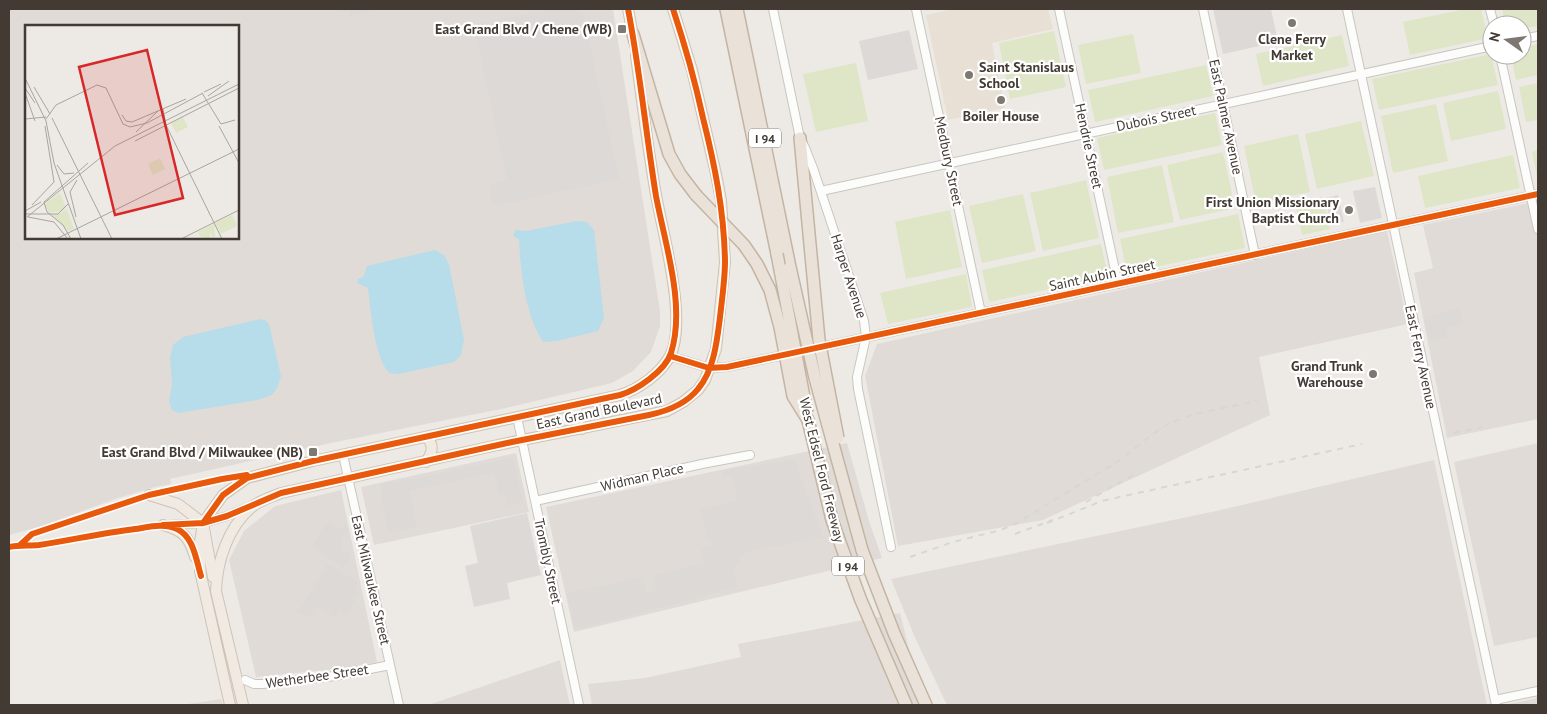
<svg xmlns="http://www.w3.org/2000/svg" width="1547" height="714" font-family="'PT Sans',sans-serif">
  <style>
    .residential { fill: #e1dbd3 }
    .industrial { fill: #e0dbd7; fill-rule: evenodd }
    .education { fill: #e8e0d5 }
    .green { fill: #dee6c7 }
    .parking { fill: #dcd9d6 }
    .water { fill: #b7dcea }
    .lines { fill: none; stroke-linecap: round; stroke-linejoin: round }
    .minor-casing { stroke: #c9c6c2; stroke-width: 10 }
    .major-casing { stroke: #cec3b4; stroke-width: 12 }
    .highway-casing { stroke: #c4b4a2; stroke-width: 14 }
    .minor { stroke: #fcfcfb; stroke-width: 8 }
    .major { stroke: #f0eae2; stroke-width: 10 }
    .highway { stroke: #eae2d8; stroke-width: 11 }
    .rail { stroke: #d7d6d6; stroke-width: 2; stroke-dasharray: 6 6; stroke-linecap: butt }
    .highway-bridge-casing { stroke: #c4b4a2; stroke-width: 14; stroke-linecap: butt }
    .highway-bridge { stroke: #eae2d8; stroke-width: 11 }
    .cycleway-casing { stroke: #fff; stroke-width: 9 }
    .cycleway { stroke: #e8590c; stroke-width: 6 }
    .poi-dot { fill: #7e7872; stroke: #fff; stroke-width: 2 }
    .labels { text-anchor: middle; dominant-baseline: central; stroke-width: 4.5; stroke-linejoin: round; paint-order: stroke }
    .shield { fill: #fff; stroke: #7b7570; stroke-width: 1 }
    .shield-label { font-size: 12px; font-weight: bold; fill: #423a33 }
    .poi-label { font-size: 14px; font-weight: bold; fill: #423a33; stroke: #fff; text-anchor: end }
    .street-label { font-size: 14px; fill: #423a33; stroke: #fff }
    .inset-road { fill: none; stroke: #a9a49e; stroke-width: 1 }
    .view { fill: #d62828; fill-opacity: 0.15; stroke: #d62828; stroke-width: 2.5 }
    .inset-edge { fill: none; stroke: #423a33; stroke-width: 2.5 }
  </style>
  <rect width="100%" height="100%" fill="#edeae6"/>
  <!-- residential -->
  <path class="residential" d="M221,699L223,705H176L188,704Z"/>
  <!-- industrial -->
  <path class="industrial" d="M9,9H613L660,311V326L651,352L633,371L612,383L506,408L331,443L170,479L171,484L155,487L115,499L42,526L9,535ZM26,26H238V238H26Z
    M1538,201V419L1447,438L1414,273L1433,268L1423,225Z
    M1387,231L1408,324L1259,357L1270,415L1043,520L898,546L865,376L877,344Z
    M847,443L869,521L882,558L574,632L546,507Z
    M1538,443V637L1494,646L1454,462Z
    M516,453L529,512L374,545L361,487Z
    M1434,460L1487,705H947L916,640L891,579L1216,511Z
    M341,490L377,662L347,668L256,677L229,560L244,531L275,506Z
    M900,613L923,705H592L588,684L645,678L741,657L738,644Z
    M560,660L570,705H428Z
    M1538,698V705H1508V704Z"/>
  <!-- education -->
  <path class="education" d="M953,9H1048L1053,29L992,43L1005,108L948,120L926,15Z"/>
  <!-- green -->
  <path class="green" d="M1465,9H1481L1488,38L1410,55L1403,22Z
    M1502,9H1538V26L1522,29V25H1505Z
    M1054,31L1066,87L1010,99L999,43Z
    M1133,34L1141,73L1086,84L1078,45Z
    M1342,35L1349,66L1263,86L1256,54Z
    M1538,44V75L1516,80L1511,55H1522V47Z
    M1491,54L1498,85L1379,110L1372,79Z
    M856,63L868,121L816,132L803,74Z
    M1206,65L1213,96L1095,122L1088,90Z
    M1538,83V120L1526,122L1519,87Z
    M1498,91L1506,129L1451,141L1443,103Z
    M1436,104L1448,161L1393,173L1381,116Z
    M1215,113L1222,145L1104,170L1097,138Z
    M1361,121L1374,176L1317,189L1305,134Z
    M1298,134L1310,192L1256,203L1244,146Z
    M1538,150V182L1532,152Z
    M1223,152L1235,208L1180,220L1167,165Z
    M1513,155L1520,188L1425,208L1418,176Z
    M1162,165L1174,222L1118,233L1107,177Z
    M1086,180L1099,238L1043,251L1030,193Z
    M1023,194L1036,251L982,263L969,206Z
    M1323,197L1330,229L1302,235L1295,203Z
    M950,210L962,267L906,279L895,222Z
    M1238,214L1245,248L1127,273L1120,239Z
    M1101,244L1108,277L989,302L982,270Z
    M966,274L972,307L888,324L880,293Z"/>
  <!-- parking -->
  <path class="parking" d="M339,9H382L350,16L349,11L340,12Z
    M550,9H582L619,179L493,206L489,185L507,180L474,25Z
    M1213,9H1271L1278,42L1223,54Z
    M909,30L918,69L868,80L859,41Z
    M1375,187L1382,218L1360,223L1353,191Z
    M1338,195L1344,222L1331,224L1325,198Z
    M1460,309L1463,324L1446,328L1448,337L1430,341L1424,318Z
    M513,458L523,503L507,507L505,494L500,495L494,472L410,491L416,527L389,533L381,498V484L389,482L392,483Z
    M794,459L823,537L745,552L733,571L737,587L575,630L567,593L643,577L646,593L656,590L653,576L704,564L701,548L712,545L710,538L708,539L701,509L737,500L732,475L723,477L722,471Z
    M527,513L541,575L507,583L510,599L474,607L465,566L478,563L470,526Z
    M328,521L340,528H343L346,521L349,534L343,537L341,544L342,549L351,555L343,568L312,547Z
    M328,563L358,582L354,588L360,592L346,615L339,611L335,617L316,606L309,618L298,612Z"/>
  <!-- water -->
  <path class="water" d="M577,221L587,222L594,230L604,318L598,331L557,341L543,342C525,314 521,273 519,240L513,235L516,230L526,231Z
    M435,250L444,255L449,264L464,340L461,355L454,362L399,374L389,373C374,356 371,311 368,288L357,283L358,279L364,276L367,266Z
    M260,319L265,320L269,324L281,376L277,388L272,395L258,400L178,413L172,410L169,401L172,384L170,358L173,345L183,337Z"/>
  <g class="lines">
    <defs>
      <path id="minor" d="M773,9L800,138L805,148L813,168L864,321L866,337L857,377L858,389L891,547
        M916,9L981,313
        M1059,9L1118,284
        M1203,9L1255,255
        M1347,9L1496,705
        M1490,9L1494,25
        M1522,39L1538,36
        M1500,55L1538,229
        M821,191L1492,46
        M670,356L709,368L727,367L1538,194
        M517,417L579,705
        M343,455L399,705
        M535,501L702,464L750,455
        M168,525L203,523L227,516L251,506
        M245,680L254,684H263L335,676L390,665
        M1495,700L1538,691"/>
      <path id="major" d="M628,9L634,41
        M578,404C574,414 574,421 582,429
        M426,462C432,453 435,445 426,437
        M149,495L178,504L203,523L213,577
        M163,525C184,531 189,537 195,557
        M200,571L230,705
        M201,576L199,548L203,523L223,495L247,478L313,461L620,395C639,389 660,374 670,356C688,322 663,234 656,195C648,149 642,102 636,56
        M243,705L216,591C217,561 228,527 252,507C260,500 272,497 281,493L493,446L667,411L683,402L698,390L705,380L716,349L725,262L721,200L716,174L692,70L673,9"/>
      <path id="highway" d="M726,9L777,254
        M737,9L790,267
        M633,34L669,154L680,174L696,195
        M800,138L819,340
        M808,420L832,520L860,598L906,705
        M862,550L894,633L926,705"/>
    </defs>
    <!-- minor casing -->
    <use href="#minor" class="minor-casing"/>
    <!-- major casing -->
    <use href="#major" class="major-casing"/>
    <!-- highway casing -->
    <use href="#highway" class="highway-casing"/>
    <!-- minor -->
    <use href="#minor" class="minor"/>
    <!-- major -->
    <use href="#major" class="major"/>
    <!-- highway -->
    <use href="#highway" class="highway"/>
    <!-- rail -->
    <path class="rail" d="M1454,433L1482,427
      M1086,502L1138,472
      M1047,523L1102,501L1124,496L1362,444
      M1015,534L1053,520
      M910,557L953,542L1001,530L1017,523L1120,460L1150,436L1168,424L1191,415L1257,401"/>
    <defs>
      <path id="highway-bridge" d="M696,195L744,245L757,264L770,290L780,327L793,396L808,420
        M777,254L807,413
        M790,267L815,378L862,550
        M819,340L838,438"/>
    </defs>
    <!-- highway-bridge casing -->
    <use href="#highway-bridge" class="highway-bridge-casing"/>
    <!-- highway-bridge -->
    <use href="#highway-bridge" class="highway-bridge"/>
    <defs>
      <path id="cycleway" d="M670,356L709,368L727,367L1538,194
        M203,523L223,495L247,478L313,461L620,395C637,390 665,371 671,353C686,306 665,244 656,196C646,134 640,71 628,9
        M163,525L203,523L227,516L281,493L512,442L649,415C668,411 686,404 698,389C714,370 717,341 720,317C722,299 725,279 725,261C724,211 715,166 703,118C695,81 685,45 673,9
        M20,545L32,534L149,495L222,479L247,475
        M9,547C19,545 29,546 39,545C71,540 103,533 135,529C149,527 164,523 177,529C194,537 196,560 201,576"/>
    </defs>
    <!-- cycleway casing -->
    <use href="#cycleway" class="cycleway-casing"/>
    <!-- cycleway -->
    <use href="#cycleway" class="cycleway"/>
  </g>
  <!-- markers -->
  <g class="poi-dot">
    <circle cx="1292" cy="23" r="5"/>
    <rect x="617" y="24" width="10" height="10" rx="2.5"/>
    <circle cx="969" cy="75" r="5"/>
    <circle cx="1001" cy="100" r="5"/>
    <circle cx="1349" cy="210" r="5"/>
    <circle cx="1373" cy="374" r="5"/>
    <rect x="308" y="447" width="10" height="10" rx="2.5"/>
  </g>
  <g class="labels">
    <!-- shield labels -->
    <g class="shield">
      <rect x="749" y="128.5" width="32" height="19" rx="4"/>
      <rect x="832" y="556.5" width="32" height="19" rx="4"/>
    </g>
    <g class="shield-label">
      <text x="765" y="138">I 94</text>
      <text x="848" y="566">I 94</text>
    </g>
    <!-- poi labels -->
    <g class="poi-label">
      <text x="612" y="29">East Grand Blvd / Chene (WB)</text>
      <text x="1292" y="39" text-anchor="middle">Clene Ferry<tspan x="1292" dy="16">Market</tspan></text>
      <text x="979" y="67" text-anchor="start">Saint Stanislaus<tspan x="979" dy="16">School</tspan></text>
      <text x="1001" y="116" text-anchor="middle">Boiler House</text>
      <text x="1339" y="202">First Union Missionary<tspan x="1339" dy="16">Baptist Church</tspan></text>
      <text x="1363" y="366">Grand Trunk<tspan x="1363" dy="16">Warehouse</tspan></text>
      <text x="303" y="452">East Grand Blvd / Milwaukee (NB)</text>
    </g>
    <!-- street labels -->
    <g class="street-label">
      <text transform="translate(1226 117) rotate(78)">East Palmer Avenue</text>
      <text transform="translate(1156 118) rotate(-12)">Dubois Street</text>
      <text transform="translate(1089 146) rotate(78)">Hendrie Street</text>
      <text transform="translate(949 161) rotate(78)">Medbury Street</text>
      <text transform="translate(1102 275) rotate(-12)">Saint Aubin Street</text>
      <text transform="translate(849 276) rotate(72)">Harper Avenue</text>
      <text transform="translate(1421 357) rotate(78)">East Ferry Avenue</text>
      <text transform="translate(599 411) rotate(-12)">East Grand Boulevard</text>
      <text transform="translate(822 470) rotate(76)">West Edsel Ford Freeway</text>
      <text transform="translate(642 477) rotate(-13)">Widman Place</text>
      <text transform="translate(548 561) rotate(78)">Trombly Street</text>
      <text transform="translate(371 580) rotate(77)">East Milwaukee Street</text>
      <text transform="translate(317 676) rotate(-8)">Wetherbee Street</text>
    </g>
  </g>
  <!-- overview -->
  <g transform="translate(25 25)">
    <rect width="214" height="214" fill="#edeae6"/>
    <path d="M158,92L163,102L151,108L146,98ZM135,133L140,144L128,150L123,139ZM35,168L41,182L38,186L24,188L20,179ZM42,184L49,204L43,206L26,189H34ZM207,190L212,201L196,209L190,198ZM189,199L190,211L188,213L185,207V214L175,212L173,207Z" fill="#dee6c7"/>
    <path class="inset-road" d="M0,53L21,96L29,138L56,214M9,62L25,89M0,63L10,78M179,67L196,59M0,68L10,96M177,68L196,99L210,95M183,71L204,56M138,84L141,100L197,214M97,90L101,96L107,97L161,74M27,93L87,214M0,94L21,92M21,94L31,80L72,60L81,63L98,99L105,102L122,98L178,68M194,101L214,138M111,107L133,86M110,116L214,63M32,140L39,149L49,148M7,180L29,157L20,101M0,186L16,177M0,189H33L43,179M2,192L90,121L214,59M3,192L29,197L43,214M51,192L45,167L52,155M31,214L214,124M46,214L38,200L22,187L19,177L63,138M156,214L214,185"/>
    <path class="view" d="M122,25L158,173L90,190L54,42Z"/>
    <rect width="214" height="214" class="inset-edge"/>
  </g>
  <!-- border -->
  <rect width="1547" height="714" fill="none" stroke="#423a33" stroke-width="20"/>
  <!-- north arrow -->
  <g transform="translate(1507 40) rotate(284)"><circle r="24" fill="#ffffff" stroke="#b3b0ad"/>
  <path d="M0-4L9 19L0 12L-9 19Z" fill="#7e7872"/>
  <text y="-8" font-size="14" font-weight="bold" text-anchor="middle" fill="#423a33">N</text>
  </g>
</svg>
